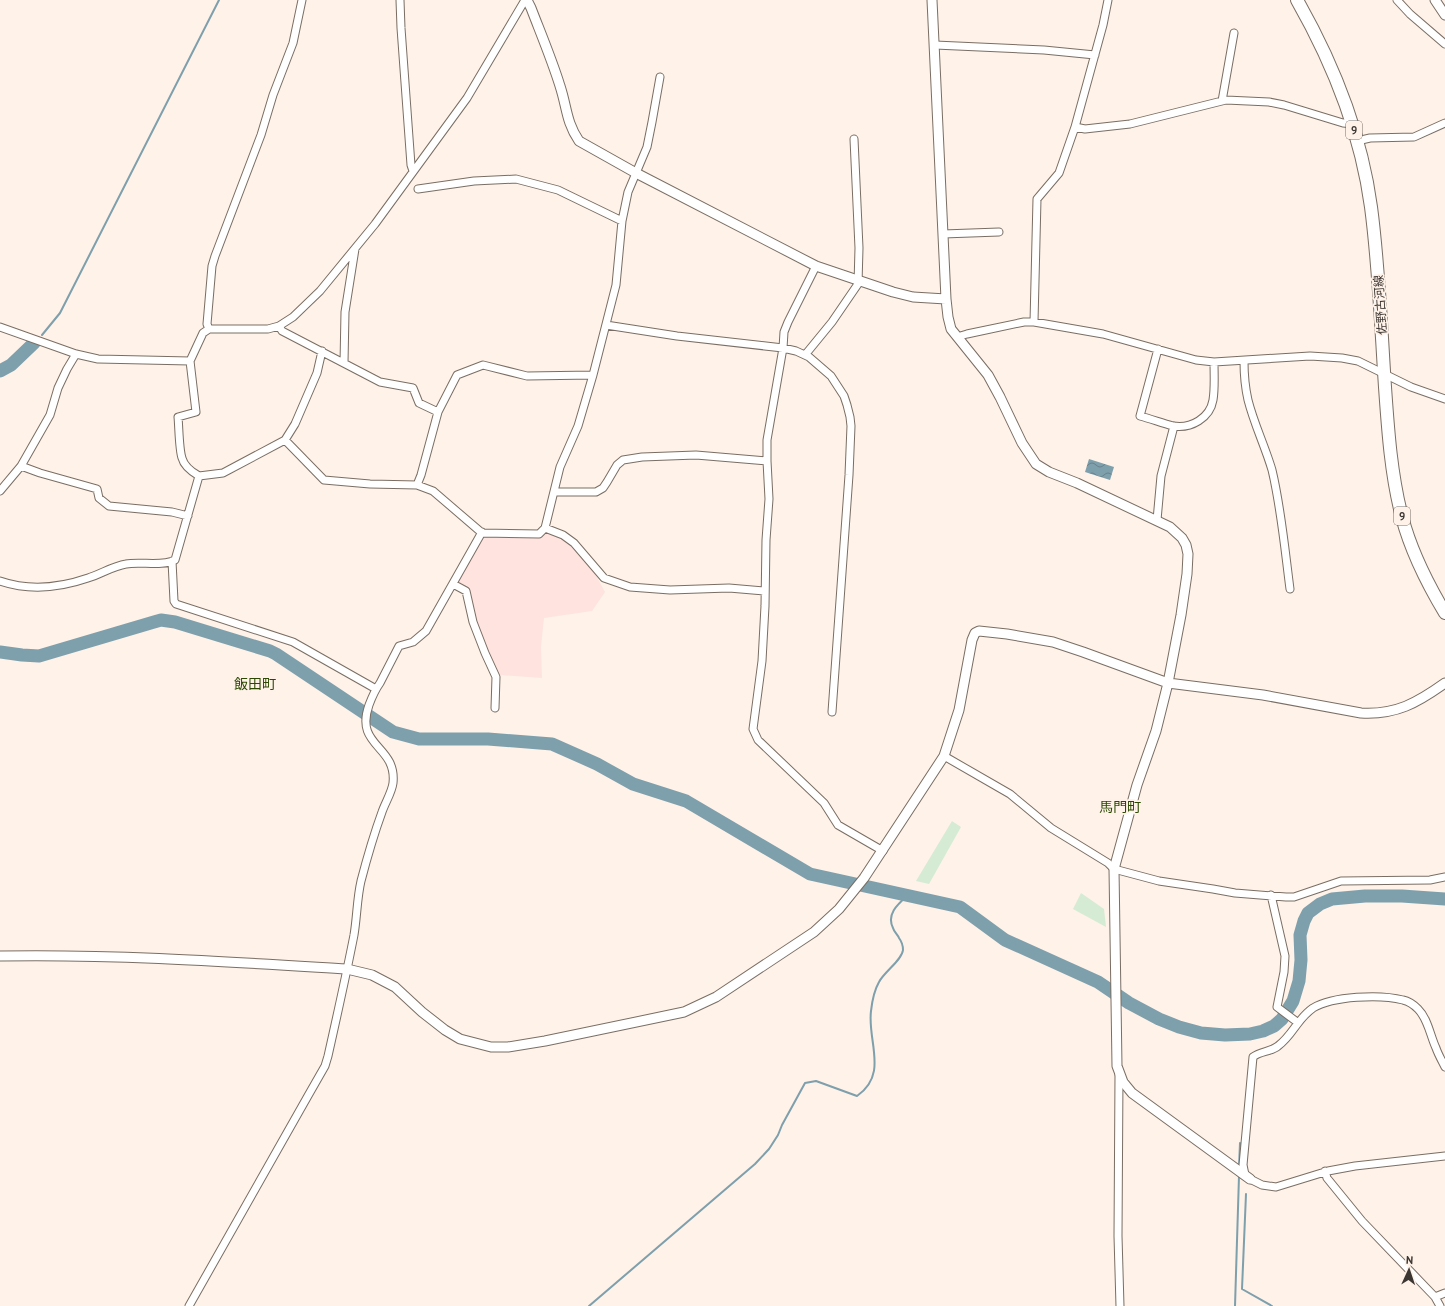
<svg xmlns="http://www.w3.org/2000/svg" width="1445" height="1306" font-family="'PT Sans','Noto Sans JP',sans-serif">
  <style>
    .industrial { fill: #fee3df }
    .green { fill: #d5ebd3 }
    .water { fill: url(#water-waves) }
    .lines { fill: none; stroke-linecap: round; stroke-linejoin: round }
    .stream { stroke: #7e9fac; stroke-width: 2 }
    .river { stroke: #7e9fac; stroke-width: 13 }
    .minor-casing { stroke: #7a6e64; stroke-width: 9 }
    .tertiary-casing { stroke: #7a6e64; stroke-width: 11 }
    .primary-casing { stroke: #7a6e64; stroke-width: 14 }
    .minor { stroke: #fff; stroke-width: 7 }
    .tertiary { stroke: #fff; stroke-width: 9 }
    .primary { stroke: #fff; stroke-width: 12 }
    .labels { text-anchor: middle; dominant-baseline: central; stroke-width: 3.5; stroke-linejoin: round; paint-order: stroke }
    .shield { fill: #fef2e9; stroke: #766e69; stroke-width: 1 }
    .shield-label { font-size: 11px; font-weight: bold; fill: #3c3632 }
    .street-label { font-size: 12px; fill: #3c3632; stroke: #fef2e9 }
    .quarter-label { font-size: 14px; fill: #2c4800; stroke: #fef2e9 }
  </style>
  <defs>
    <pattern id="water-waves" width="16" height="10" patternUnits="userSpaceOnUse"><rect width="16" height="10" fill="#7e9fac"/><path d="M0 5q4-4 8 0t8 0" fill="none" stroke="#68828d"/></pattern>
  </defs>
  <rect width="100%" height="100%" fill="#fef2e9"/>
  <!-- industrial -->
  <path class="industrial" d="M545,532L551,533L562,538L573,545L593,570L605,592L592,611L544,618L541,647L542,678L500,675L488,653L477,622L468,588L458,582L484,535L540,538Z"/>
  <!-- green -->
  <path class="green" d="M952,821L961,827L929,884L916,881Z
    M1081,893L1104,909L1106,927L1073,909Z"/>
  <!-- water -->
  <path class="water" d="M1089,459L1114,467L1110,480L1085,472Z"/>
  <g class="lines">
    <!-- stream -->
    <path class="stream" d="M42,335L60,313L219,0
      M1239,1167L1240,1143
      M1246,1194L1242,1289L1272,1306
      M589,1306L755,1164L769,1149L778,1135L782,1125L805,1083L816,1081L857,1096C889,1074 867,1041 871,1011C872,1002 875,989 879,982C884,972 902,960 903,950C903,946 902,942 899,938C898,935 894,932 893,928C886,914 898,904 908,895
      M1235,1306L1239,1176"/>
    <!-- river -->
    <path class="river" d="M0,371L11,365L34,343
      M0,652L22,655L39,656L154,622L161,620L175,622L270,651L276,654L393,732L419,739H488L552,744L597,764L633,784L686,801L810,874L960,907L1005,940L1098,982L1129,1003L1159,1019L1179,1027L1201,1033L1225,1035L1250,1034L1263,1031L1274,1026L1282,1019L1293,1001L1299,981L1301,960L1300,935L1304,921L1308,913L1320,904L1332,899L1365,896H1402L1445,899"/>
    <defs>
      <path id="minor" d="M400,0L401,28L411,165L413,171
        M1397,0L1410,14L1445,44
        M935,45L1044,50L1095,55
        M1222,101L1234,33
        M1075,127L1085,129L1130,124L1226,100L1269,102L1284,105L1343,123L1353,124
        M1357,141L1370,138L1414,137L1445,123
        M418,189L474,181L516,179L558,190L622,221L628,192L647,147L652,122L660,77
        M943,234L999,232
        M816,266L788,322L784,332L783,348L767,440V461L769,499L766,540L765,606L762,661L753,729L758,740L824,803L838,825L883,851
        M1034,322L1037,199L1059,173L1075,127L1103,25L1108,0
        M606,325L677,336L783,348L796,351L809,357L831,376L844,396L847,405L850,417L851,426L849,475L832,712
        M279,326L282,331L380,382L413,388L419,403L438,412
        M0,327L76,354L98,359L190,361L203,333L209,329H268L279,326L293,317L320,291L375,224L467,98L525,0
        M209,329L207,324L212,266L215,256L261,135L273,95L293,43L302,0
        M957,337L967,334L1024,322H1034L1103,334L1196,360L1214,362L1310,356L1342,358L1358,361L1411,387L1445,399
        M1158,349L1140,416C1151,419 1162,423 1173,426C1191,429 1210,418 1213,400C1215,388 1214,375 1214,362
        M805,355L832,322L858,284L859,248L854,139
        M190,361L196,412L178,417C179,427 179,449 182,458C184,466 192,472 199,476
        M1244,361C1244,374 1245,387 1248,400C1254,424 1265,446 1272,470C1281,507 1285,551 1290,589
        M344,363L345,312L355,249
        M285,440L324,480L370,484L417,485L433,491L482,533L539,534L545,528L560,467L578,426L593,375L616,285L622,221
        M21,466L40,473L97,489L99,498L109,506L172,512L188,516
        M417,485L421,475L438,412L457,375L483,365L527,376L593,375
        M0,491L21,466L50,415L58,388L67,369L76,354
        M554,492H596L603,488L607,482L617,465L623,460L642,457L696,455L767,461
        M1157,520L1161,476L1174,426
        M545,528L563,535L574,543L604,578L630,587L670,590L729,588L765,591
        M172,561L174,601L176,604L293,642L376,689
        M0,581C29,591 59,588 88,578C101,574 113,566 126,564C140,561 162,567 175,560L199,476L223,473L285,440L295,424L317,373L322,351
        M453,584L466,591L473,622L485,653L496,677L495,708
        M944,756L1010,794L1051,828L1108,863L1114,869L1159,881L1213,889L1235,893L1286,897H1294L1341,881L1430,880L1445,877
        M1271,895L1285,956L1284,972L1277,1007L1297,1022
        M1119,1075L1118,1236L1120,1306
        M1325,1171L1327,1178L1362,1221L1435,1297L1440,1306
        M1245,1175L1243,1165L1253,1057C1260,1051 1271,1052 1278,1046C1293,1035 1297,1019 1313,1008C1333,996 1380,994 1403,1000C1408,1001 1414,1005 1418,1009C1428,1019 1430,1035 1436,1048C1438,1054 1442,1061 1445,1067
        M1250,1179L1262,1185L1276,1187L1328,1171L1355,1166L1445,1156
        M1435,1297L1445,1293
        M189,1306L309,1094L325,1066L328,1056C337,1016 346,976 354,935C357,917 357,898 361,881C367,858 374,834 382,812C385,803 392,792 393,783C397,745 354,747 369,705C372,697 375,690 380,683L399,646L413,642L426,631L482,532"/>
      <path id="tertiary" d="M527,0L531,8C541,34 552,60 560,86C567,107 566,122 579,141L636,173L816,266L893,292L913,297L946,299
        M932,0L946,299L948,317L951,329L988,375L1000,397L1022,443L1036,464L1049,472L1077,483L1170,527L1182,538L1186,545L1188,554L1187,574L1181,615L1168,683L1156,731L1137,785L1114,869L1117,1066L1123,1082L1132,1093L1250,1179
        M1435,0L1445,15
        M0,956C116,954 232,962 347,969L372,975L395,987L422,1012L445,1030L460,1039L491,1047H508L545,1041L684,1012L716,997L814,932L839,909L864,878L944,756L959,710L972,640L975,633L979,631L1007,634L1053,642L1083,652L1168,683L1263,695L1361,713C1396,715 1417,703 1445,683"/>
      <path id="primary" d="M1297,0C1334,65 1361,133 1371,207C1379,267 1381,327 1385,387C1388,430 1391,475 1402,517C1411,551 1427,583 1445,613"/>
    </defs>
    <!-- minor casing -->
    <use href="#minor" class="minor-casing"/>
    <!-- tertiary casing -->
    <use href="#tertiary" class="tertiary-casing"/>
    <!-- primary casing -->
    <use href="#primary" class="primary-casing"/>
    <!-- minor -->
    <use href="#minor" class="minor"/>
    <!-- tertiary -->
    <use href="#tertiary" class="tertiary"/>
    <!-- primary -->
    <use href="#primary" class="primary"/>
  </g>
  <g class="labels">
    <!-- shield labels -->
    <g class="shield">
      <rect x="1346" y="121" width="16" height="18" rx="3"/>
      <rect x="1394" y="507" width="16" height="18" rx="3"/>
    </g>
    <g class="shield-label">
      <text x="1354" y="130">9</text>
      <text x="1402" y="516">9</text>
    </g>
    <!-- street labels -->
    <g class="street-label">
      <text transform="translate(1380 305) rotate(-94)">佐野古河線</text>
    </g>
    <!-- quarter labels -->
    <g class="quarter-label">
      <text x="255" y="684">飯田町</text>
      <text x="1120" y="807">馬門町</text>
    </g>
  </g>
  <!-- north arrow -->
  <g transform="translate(1409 1270) rotate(3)" stroke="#fef2e9" stroke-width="3" paint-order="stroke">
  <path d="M0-3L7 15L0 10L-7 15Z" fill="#3c3632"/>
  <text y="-6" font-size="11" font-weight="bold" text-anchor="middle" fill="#3c3632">N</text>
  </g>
</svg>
